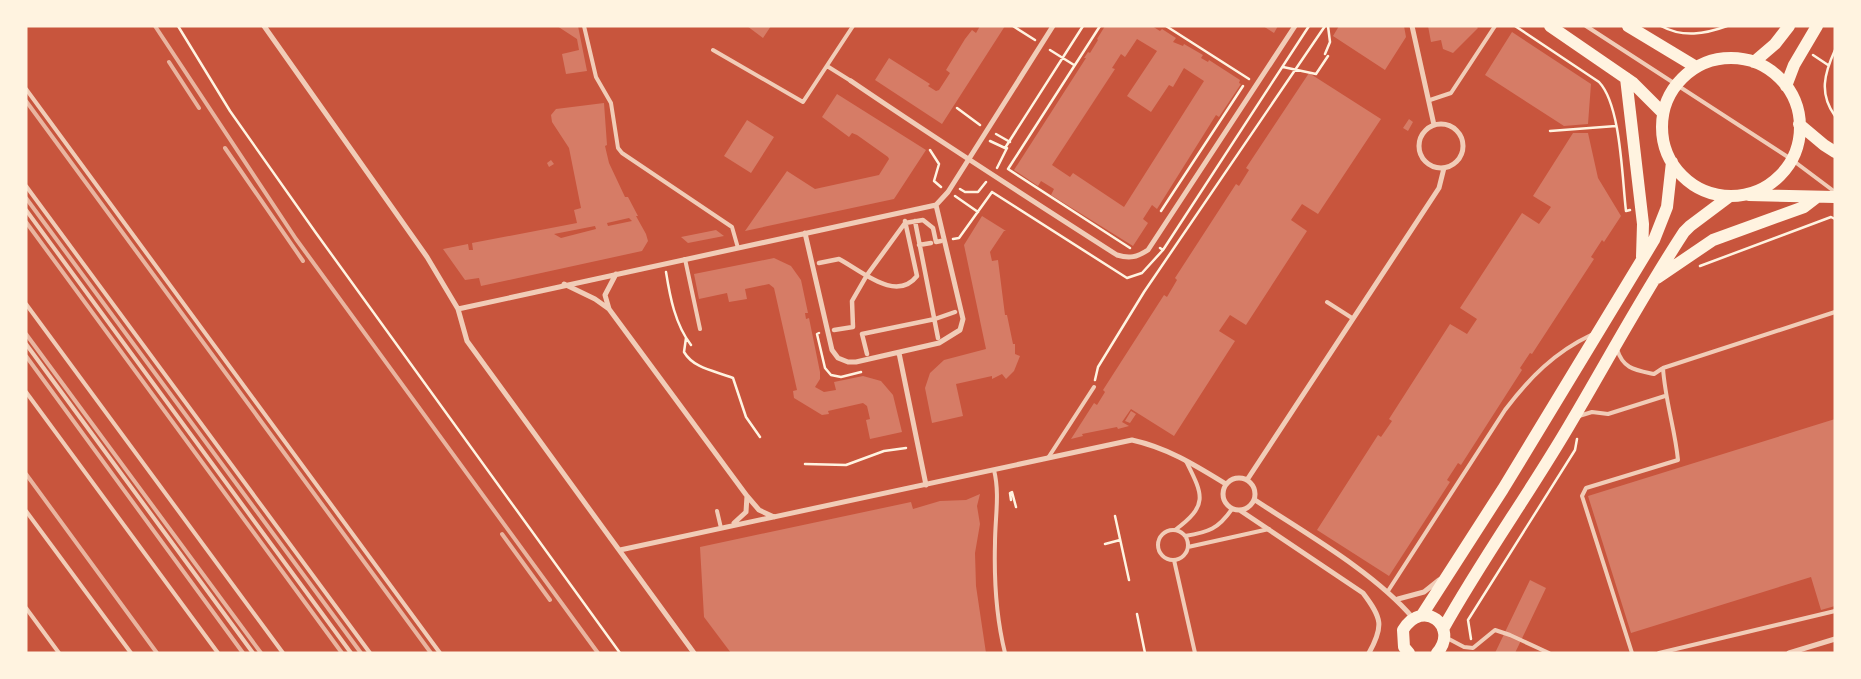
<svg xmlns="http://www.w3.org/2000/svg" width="1861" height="679" font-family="Cabin,sans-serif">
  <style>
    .building { fill: #d67c66; fill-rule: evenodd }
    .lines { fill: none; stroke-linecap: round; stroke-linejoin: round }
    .path { stroke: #fff3e0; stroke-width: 2.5 }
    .service { stroke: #f1ccb7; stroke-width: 4 }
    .pedestrian { stroke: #f1ccb7; stroke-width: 4.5 }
    .minor { stroke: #f1ccb7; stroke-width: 5 }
    .primary { stroke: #fff3e0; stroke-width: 12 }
    .rail { stroke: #e9b49f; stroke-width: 4 }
  </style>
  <rect width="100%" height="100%" fill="#c8553d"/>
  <!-- building -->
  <path class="building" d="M557,26H578L587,71L566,74L562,54L579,50L577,39Z
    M747,26H771L763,38Z
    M980,26H1005L942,124L875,80L889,58L930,84L928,86L936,91L939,90L950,73L946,70L965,39L972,30L976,33Z
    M1105,26H1152L1160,31L1162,29L1176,38L1173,42L1183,46L1184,44L1203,55L1201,58L1208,62L1209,60L1240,80L1239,83L1241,84L1219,117L1216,115L1157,209L1152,205L1143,219L1148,223L1133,246L1051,195L1054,189L1041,181L1038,186L1014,170L1086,58H1084L1088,52L1090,53L1098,40L1097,39ZM1137,39L1157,51L1127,96L1151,112L1169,85L1173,87L1184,68L1204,81L1124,207L1073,173L1070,177L1052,165L1115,69L1112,68L1121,54L1125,57Z
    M1263,26H1278L1274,33Z
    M1339,26H1404L1406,37L1385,70L1333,36Z
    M1428,26H1476L1478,28L1453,53L1443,49L1441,40L1431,42Z
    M1512,32L1591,84L1588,124L1564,126L1485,75Z
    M1309,73L1381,119L1318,214L1302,204L1291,220L1307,231L1246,325L1230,315L1219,331L1235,341L1174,436L1131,409L1122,422L1129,426L1118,429L1117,427L1082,434L1083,436L1071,439L1094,403L1097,405L1105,392L1103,390L1164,295L1167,297L1177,280L1175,278L1236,184L1239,186L1249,170L1246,168Z
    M837,94L926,150L894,199L745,231L787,171L815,189L879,175L889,159L888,157L857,135L852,133L849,137L822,117Z
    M604,103L607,145L605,146L609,163L625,197H628L638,216H636L646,234L648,241L642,251L481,286L479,278L465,280L443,249L468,244L469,250H473L472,243L577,223L574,210L581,208L569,148L552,122L551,115L556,109ZM629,218L632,221L608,226L607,223ZM595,226L596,229L561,238L554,234Z
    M1409,119L1413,122L1408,131L1403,128Z
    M747,120L774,137L751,173L724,156Z
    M1573,133H1588L1598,178L1621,216L1604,242L1602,240L1591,257L1594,259L1532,354L1530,353L1520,368L1522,370L1461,465L1458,463L1447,480L1450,482L1389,576L1317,530L1378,435L1381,437L1392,421L1389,419L1450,324L1467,334L1477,319L1460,308L1522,213L1539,224L1551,207L1533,196Z
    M551,160L554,164L549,167L547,163Z
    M982,216L1006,231H1004L990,252L992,261L998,260L1005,315H1007L1013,344H1015V354L1020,356L1014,371L1006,379L1002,374L992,379V376L956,384L963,416L932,423L925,388L930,373L944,360L986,349L964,245Z
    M716,230L724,236L688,243L681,237Z
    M774,258L791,266L801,280L808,313H805L806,319L809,318L820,372V379L815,387L824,392L836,390L834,382L863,376L881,381L893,395L902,432L870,439L866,420L870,419L867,406L863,403L828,411L829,414L822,415L794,398L793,391L797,390L774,288L769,284L745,289L747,299L729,302L727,293L699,299L694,274Z
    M1131,411L1136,414L1130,423L1125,421Z
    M1835,419V606L1821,610L1811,577L1631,633L1588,496Z
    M980,494L977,506L980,524L975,553L976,586L986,653H731L704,617L700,547L911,502L913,509L940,501L966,500Z
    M1530,580L1546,588L1515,653H1495Z"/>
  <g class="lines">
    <!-- path -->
    <path class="path" d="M178,26L230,111L316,233L620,653
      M1013,26L1035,40
      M1166,26L1249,79
      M1515,26L1599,82C1621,105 1622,178 1626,211L1630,210
      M1661,26C1683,38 1705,34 1727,26
      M1050,50L1074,65
      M1835,50C1824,74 1819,94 1835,116
      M1325,54L1330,42L1328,26
      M1813,55L1828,65
      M1283,67L1316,74L1328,56
      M957,108L980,125
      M1550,131L1616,126
      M996,134L1010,142
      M990,141L1005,148L1083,26
      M930,150L939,164L934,181L941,187
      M997,168L1007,148
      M1008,169L1130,248
      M1008,169L1100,26
      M960,189L965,192H978L986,182
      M992,192L1127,278L1142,273L1163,250
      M955,196L978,212
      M1161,211L1243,86
      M953,239L959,238L992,192
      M1160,248L1163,250L1309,26
      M1700,266L1831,217L1835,219
      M666,272C670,297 675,324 691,345
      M819,333L817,334L825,368L831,375L841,377L861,372
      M686,338L684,352C694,369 716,371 733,378L746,417L760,437
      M1095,380L1098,367L1144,292L1325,26
      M805,464L846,465L884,451L906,448
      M1011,500L1010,493L1012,492L1016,507
      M1115,516L1129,580
      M1105,544L1120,540
      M1137,614L1145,653
      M1471,639L1468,620L1575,450L1577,439"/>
    <!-- service -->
    <path class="service" d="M584,26L596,77L611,103L618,148L622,153L732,227L738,248
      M1586,26L1791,159L1835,192
      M713,50L803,102L853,26
      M827,66L851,81
      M26,89L440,653
      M1430,100L1451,93L1495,26
      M26,186L370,653
      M26,210L351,653
      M685,259L700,329
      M1327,302L1352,318
      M26,304L283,653
      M26,344L253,653
      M1617,349C1623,369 1635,370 1654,374L1663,368L1835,312
      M26,392L218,653
      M1579,416L1592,412L1608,414L1665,396
      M1048,458L1094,387
      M994,470C1000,494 995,518 995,543C994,579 996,617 1005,653
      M26,511L131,653
      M717,511L721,528
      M1175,530C1209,505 1203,495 1186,461
      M1158 545a15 15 0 1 1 30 0a15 15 0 1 1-30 0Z
      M1185,536C1209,532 1218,529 1232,509
      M1188,547L1269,529
      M1174,560L1195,653
      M1388,591L1505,410C1529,378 1555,352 1591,335
      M26,608L59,653
      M1447,638L1464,647L1473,648L1495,630L1510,635L1549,653
      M1632,653L1582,496L1586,488L1678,460C1675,429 1665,400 1663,368
      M1659,653L1835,611"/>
    <!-- pedestrian -->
    <path class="pedestrian" d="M915,221L938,338
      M919,245L931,243
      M819,263L839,259C862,271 896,303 917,276L905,221
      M834,330L853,327L852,301L867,275L905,223L923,220L933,228L936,242L941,241
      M867,354L862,334L935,319L955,312"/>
    <!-- minor -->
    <path class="minor" d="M264,26L427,257L458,309L467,341L694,653
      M1412,26L1434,125
      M851,81C939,141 1028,198 1117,255C1130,259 1137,257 1148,250L1295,26
      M1419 146a22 22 0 1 1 44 0a22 22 0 1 1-44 0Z
      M805,233L832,350L838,358L848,362H856L939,343L960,330L963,319L936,205
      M616,274L605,295L609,309L747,496L759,510L774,517
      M564,284L595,299L609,309
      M458,309L936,205L948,192L1053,26
      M899,353L926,485
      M1223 494a16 16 0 1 1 32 0a16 16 0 1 1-32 0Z
      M1247,480L1439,188L1444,168
      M1255,500C1305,533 1374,572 1413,618
      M1241,511L1363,593C1382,618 1384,626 1369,653
      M734,523L746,512L747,496
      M620,550L1132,440C1168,448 1195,465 1226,484
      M1398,599L1424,592L1439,580
      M1789,653L1835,639"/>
    <!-- primary -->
    <path class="primary" d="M1550,26L1633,83L1663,113
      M1628,26L1696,67
      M1662 127a69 69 0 1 1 138 0a69 69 0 1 1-138 0Z
      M1754,62L1775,44L1789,26
      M1626,78L1643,224L1642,257
      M1786,86L1794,65L1817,26
      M1799,124L1824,145L1835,152
      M1749,195L1835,197
      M1657,278L1713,240L1804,207L1817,197
      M1422,615L1503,489L1654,240L1667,207L1672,162
      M1443,629C1483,557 1532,490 1573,419C1610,356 1644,293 1684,232L1690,226L1730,196
      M1409,653L1404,647L1403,630C1423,597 1460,627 1437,653"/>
    <!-- rail -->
    <path class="rail" d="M155,26L296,239L598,653
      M169,62L199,108
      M26,101L431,653
      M225,148L303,261
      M26,198L361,653
      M26,222L342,653
      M26,334L261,653
      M26,356L243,653
      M26,474L157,653
      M502,534L550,600"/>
  </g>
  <!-- border -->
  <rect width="1861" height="679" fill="none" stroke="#fff3e0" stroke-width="55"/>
</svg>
